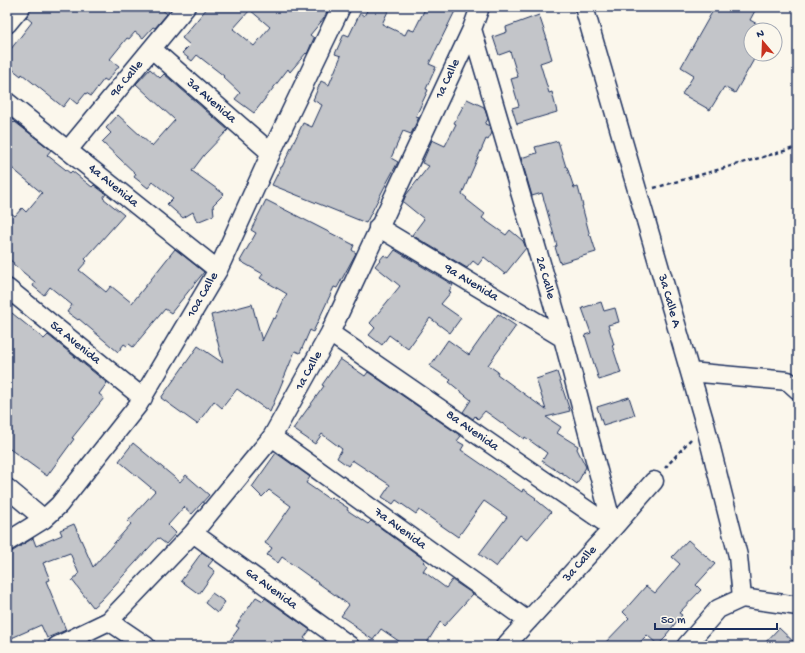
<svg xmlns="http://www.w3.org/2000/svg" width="805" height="653" font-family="'Gochi Hand',sans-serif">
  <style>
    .building { fill: #c3c5c9; stroke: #1b2f5e; fill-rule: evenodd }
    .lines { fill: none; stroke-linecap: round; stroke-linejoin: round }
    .minor-casing { stroke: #1b2f5e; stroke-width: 21 }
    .path { stroke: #1b2f5e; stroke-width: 2.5; stroke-dasharray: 4 3; stroke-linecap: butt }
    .minor { stroke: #fbf7ec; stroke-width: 18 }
    .labels { text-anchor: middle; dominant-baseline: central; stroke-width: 3; stroke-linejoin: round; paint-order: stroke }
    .street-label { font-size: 13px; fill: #1b2f5e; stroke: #fbf7ec }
  </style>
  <rect width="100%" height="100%" fill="#fbf7ec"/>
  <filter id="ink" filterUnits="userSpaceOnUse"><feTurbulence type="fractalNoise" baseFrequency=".025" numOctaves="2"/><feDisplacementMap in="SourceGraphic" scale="8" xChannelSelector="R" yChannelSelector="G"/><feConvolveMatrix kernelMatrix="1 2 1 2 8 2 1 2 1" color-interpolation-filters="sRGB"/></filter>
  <g filter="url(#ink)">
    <!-- building -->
    <path class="building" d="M31,7H159L167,14L155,28L153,27L143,38L135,32L129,39L127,38L110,59L119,66L107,81L104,79L91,96L86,93L77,104L70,98L63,107L22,74L21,76L7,65V54L32,22L26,17L29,13Z
      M208,7H321L327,12L325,17L310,35L314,38L307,54L306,53L290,72L288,69L254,113L235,99L240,93L223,77L224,76L197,55L192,61L182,53L190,45L182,38ZM250,10L270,27L254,46L233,29Z
      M369,7H390L382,24L405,35L408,29L414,31L426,7H457L429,64L436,67L426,89L428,90L416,116L419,117L411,134L403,131L391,158L398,162L384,188L366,223L272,185L281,167H282L303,123L312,127L322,105L313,100L321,81L329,85L341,56L335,54L344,34L349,36L360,13L364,16Z
      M715,7H757L750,20L768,30H751V54H757L735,93L724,87L710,110L682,94L694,75L681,67Z
      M539,15L547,39H546L552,59L540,63L549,93L552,92L557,112L517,124L512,108L519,106L511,79L518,77L510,51L499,55L493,37L507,32L506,27Z
      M150,69L160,78L164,74L228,130L204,155L192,171L224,194L213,205L214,215L197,222L193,212L183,218L167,204L173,198L153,182L148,188L134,177L136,174L102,142L111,133L106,128L118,115L152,146L175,120L136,84Z
      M467,99L484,107L488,119L485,124L490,126L492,133L488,140L486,139L462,194L467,198L466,199L485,214L482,218L506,235L510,230L523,241L526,248L505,274L484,257L478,265L473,261L467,268L412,235L424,219L403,202L406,195L429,166L422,163L432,140L445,146L456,124L454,123Z
      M7,117L14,123L15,122L51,150L47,155L70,173L72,171L92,187L94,185L106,194L103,198L124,215L85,259L87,261L79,270L106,292L111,286L132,303L175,249L204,272L171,313L165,309L133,347L129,344L127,346L124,344L118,352L79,319L78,320L67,312L72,305L50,287L44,295L33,286L35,282L13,264L14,263L7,258V210L15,216L22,208L26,212L42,193L7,164Z
      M558,141L566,167H567L574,188L578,187L583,206H582L590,236H591L596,252L560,263L555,247L557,246L542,193L532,196L521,158L537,153L535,147Z
      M266,200L354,245L352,250L356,253L337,288L334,287L313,332L310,330L300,353L295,351L270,412L237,389L222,408L214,401L197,424L161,398L198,346L223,363L211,315L252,304L262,341L273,318L275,319L286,295L287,294L260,278L263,274L240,261L256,233L251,230Z
      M395,250L453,285L449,291L451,292L441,304L461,318L450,333L430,318L408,349L389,335L382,345L369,335L375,328L370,323L400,286L375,266L384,255L389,258Z
      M601,302L604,311L615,308L619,322L608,325L614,345H612L621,373L599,380L585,335L591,333L582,308Z
      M7,309L44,339L48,335L107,383L99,394L104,398L72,438L74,439L47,476L7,447Z
      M498,314L516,326L488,365L498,372L497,374L546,410L536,379L557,372L570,411L546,417L561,427L557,433L578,446L577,449L586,467L577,484L561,472L560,473L542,461L547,453L525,437L524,439L485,411L478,419L475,416L473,419L463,412L471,400L449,382L451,380L430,366L448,340L469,355Z
      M340,359L365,376L368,372L461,436L457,441L464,445L461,450L522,492L523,489L536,498L535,499L551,512L527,540L520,535L496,567L479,554L507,517L484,501L458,537L419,510L416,514L396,500L393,504L382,497L390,485L352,460L348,466L337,458L342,449L322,434L315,444L293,429L324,386L322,385Z
      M629,397L635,415L603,425L597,407Z
      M133,443L180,482L186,475L209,495L192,514L184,507L168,525L176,533L166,544L158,538L101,600L93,607L72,580L79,574L70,553L43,563L50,580L46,581L66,630L47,638L41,625L7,640V552L13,551L33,538L36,546L62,535L60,530L74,524L93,567L131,524L128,521L155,491L119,461Z
      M276,453L310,477L306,483L329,499L331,497L348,508L347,510L368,524L371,521L425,560L423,562L427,565L423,571L446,588L452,580L473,594L444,626L440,622L425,646H406L381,629L373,640L355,627L356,626L341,616L349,605L282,557L278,563L267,555L272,548L265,543L291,506L269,490L262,497L252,487Z
      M688,540L715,564L696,585L701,590L679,613L682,615L666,635L667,636L658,645L647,635L636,646H602L629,618L623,612L646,586L655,593L680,564L672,557Z
      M202,552L213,560L208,566L215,571L199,594L181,581Z
      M212,593L225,602L217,613L205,603Z
      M256,597L263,601L265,598L310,630L304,638L315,646H226L239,628L236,626Z
      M779,628L798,646H762Z"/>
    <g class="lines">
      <defs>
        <path id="minor" d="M584,7L705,424L738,556L742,598
          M7,24L21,7
          M472,29L563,338L613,528
          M152,49L271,153
          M7,102L218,270
          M68,150L186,7
          M378,227L563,338
          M7,288L143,398
          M330,333L613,528
          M690,372L788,381L798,390
          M272,437L528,621
          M7,488L44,519
          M193,533L350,646
          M7,542L44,519L59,505L138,405L218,270L271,153L341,7
          M742,598L798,606
          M109,621L146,646
          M57,646L109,621L193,533L272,437L330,333L472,29L480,7
          M505,646L613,528L654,481
          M686,646L718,609L742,598"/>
      </defs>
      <!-- minor casing -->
      <use href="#minor" class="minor-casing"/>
      <!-- path -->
      <path class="path" d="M654,188L798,147
        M665,468L691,439"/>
      <!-- minor -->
      <use href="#minor" class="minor"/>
    </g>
  </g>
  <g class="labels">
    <!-- street labels -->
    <g class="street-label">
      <text transform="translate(127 79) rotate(-50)">9a Calle</text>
      <text transform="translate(448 79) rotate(-65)">1a Calle</text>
      <text transform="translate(211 101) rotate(41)">3a Avenida</text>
      <text transform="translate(113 186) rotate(39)">4a Avenida</text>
      <text transform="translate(545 278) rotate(74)">2a Calle</text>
      <text transform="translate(471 283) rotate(31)">9a Avenida</text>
      <text transform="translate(203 295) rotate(-60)">10a Calle</text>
      <text transform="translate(669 301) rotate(74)">3a Calle A</text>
      <text transform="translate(75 343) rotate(39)">5a Avenida</text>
      <text transform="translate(309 371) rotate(-61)">1a Calle</text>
      <text transform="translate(472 431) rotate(35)">8a Avenida</text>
      <text transform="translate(400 529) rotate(36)">7a Avenida</text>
      <text transform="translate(580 564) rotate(-48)">3a Calle</text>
      <text transform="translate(271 589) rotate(36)">6a Avenida</text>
    </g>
  </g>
  <!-- margin -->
  <rect width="805" height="653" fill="none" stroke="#fbf7ec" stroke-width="24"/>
  <rect x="12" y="12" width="781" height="629" fill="none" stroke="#1b2f5e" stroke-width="1.5" filter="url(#ink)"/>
  <!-- north arrow -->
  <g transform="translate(763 42) rotate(341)"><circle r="19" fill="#fbf7ec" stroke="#a1a7b3"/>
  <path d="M0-3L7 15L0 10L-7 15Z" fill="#c8321e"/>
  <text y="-6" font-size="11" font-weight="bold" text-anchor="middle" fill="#1b2f5e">N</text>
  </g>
  <!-- scale -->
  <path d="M655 623v6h122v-6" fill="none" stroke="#1b2f5e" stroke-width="2"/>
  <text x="661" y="623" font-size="12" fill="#1b2f5e" stroke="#fbf7ec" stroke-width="3" paint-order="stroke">50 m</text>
</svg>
